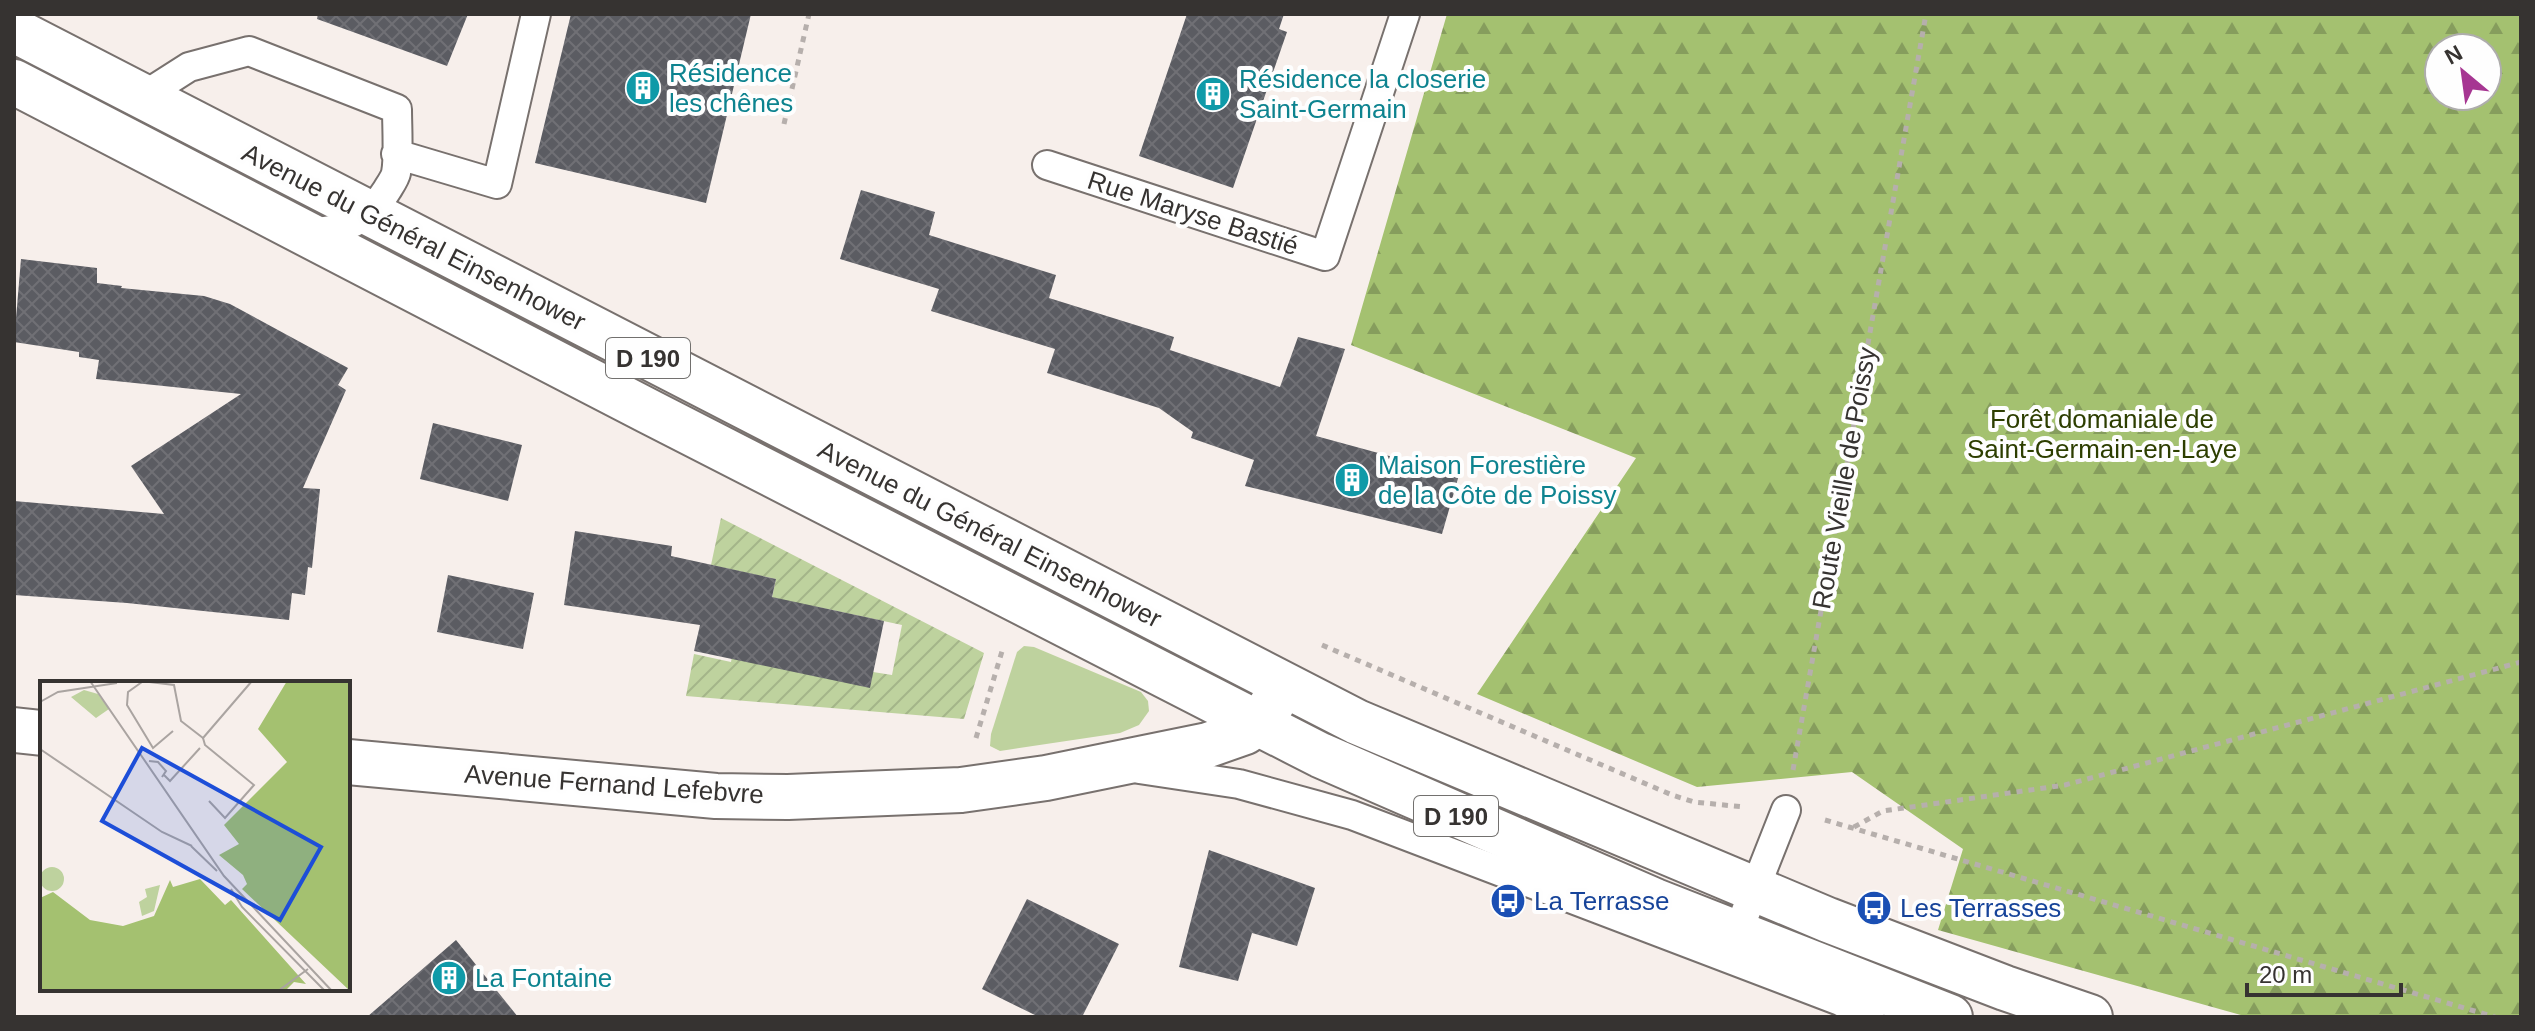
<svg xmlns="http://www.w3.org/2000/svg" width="2535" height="1031" font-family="Helvetica,sans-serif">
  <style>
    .grass { fill: #bed29e }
    .forest { fill: url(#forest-firs); fill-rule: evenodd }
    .garden { fill: url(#garden-furrows); fill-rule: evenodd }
    .building { fill: url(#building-cross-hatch) }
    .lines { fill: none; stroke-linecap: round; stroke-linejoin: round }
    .service-casing { stroke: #78716e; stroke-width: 32 }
    .tertiary-casing { stroke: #78716e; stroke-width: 48 }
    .primary-casing { stroke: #78716e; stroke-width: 48 }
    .path { stroke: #b6afac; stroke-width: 5; stroke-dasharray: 6 6; stroke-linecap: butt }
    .service { stroke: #fff; stroke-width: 28 }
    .tertiary { stroke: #fff; stroke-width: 44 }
    .primary { stroke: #fff; stroke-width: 44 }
    .labels { text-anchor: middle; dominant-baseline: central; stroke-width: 8; stroke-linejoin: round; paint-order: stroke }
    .shield { fill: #fefefe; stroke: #72706e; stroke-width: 2 }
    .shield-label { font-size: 24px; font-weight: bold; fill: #363331 }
    .culture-label { font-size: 26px; fill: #0d838f; stroke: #fefefe; text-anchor: start }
    .street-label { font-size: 26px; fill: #363331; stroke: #fefefe }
    .park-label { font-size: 26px; fill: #2d3e00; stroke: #fefefe }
    .transit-label { font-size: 26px; fill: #164399; stroke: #fefefe; text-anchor: start }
    .inset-road { fill: none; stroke: #aaa4a1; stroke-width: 2 }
    .view { fill: #1d4ed8; fill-opacity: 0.15; stroke: #1d4ed8; stroke-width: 4 }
    .inset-edge { fill: none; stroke: #363331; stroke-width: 4 }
  </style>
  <defs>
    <pattern id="forest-firs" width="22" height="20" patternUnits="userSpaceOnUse" patternTransform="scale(2)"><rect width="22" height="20" fill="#a4c170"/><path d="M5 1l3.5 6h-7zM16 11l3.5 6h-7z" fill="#869d5d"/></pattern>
    <pattern id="garden-furrows" width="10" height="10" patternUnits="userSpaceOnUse" patternTransform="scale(2)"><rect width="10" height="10" fill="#bed29e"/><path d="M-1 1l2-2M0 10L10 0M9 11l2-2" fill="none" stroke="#a4b589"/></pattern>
    <pattern id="building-cross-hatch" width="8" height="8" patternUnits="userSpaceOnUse" patternTransform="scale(2)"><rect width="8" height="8" fill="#5b5c62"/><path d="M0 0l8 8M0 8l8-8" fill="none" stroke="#707075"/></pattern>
  </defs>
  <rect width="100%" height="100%" fill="#f7efeb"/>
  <!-- grass -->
  <path class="grass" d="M1024,646L1034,647L1141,692L1148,701L1149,711L1139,725L1120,733L1000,751L990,746L991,734L1017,652Z"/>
  <!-- forest -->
  <path class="forest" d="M1447,14H2521V1017H2248L1938,930L1963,849L1852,772L1697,787L1477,694L1636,458L1351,345ZM2439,48H2487V96H2439Z"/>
  <!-- garden -->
  <path class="garden" d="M721,518L984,653L964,719L686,696L694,654L731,662L738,623L765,630L776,579L711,565ZM818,607L902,625L892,675L873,672Z"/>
  <!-- building -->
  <path class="building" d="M318,14H468L447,66L317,19Z
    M571,14H751L706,203L535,163Z
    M1187,14H1284L1279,29L1287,32L1233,188L1139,156Z
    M861,190L935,212L929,235L1056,275L1049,298L1174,337L1170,350L1280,387L1298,337L1345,349L1316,436L1459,475L1442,534L1245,486L1254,460L1191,438L1193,432L1159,408L1047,373L1055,349L931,311L939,289L840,259Z
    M21,259L97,268V283L122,286L121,288L204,296L230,304L348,368L338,385L346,390L303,488L320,489L312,568L308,567L305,595L292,593L289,620L127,603L14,595V501L164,514L131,466L241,394L96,379L99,360L79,357V352L14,342Z
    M433,423L522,445L508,501L420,479Z
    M575,531L672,546L671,556L776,579L772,597L884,621L870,688L694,651L700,625L564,605Z
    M448,575L534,593L523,649L437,632Z
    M1209,850L1315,888L1297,946L1252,933L1238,981L1179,967Z
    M1027,899L1119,944L1082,1017H1039L982,989Z
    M456,940L518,1017H367Z"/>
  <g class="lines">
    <defs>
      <path id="service" d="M142,97L189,67L249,51L397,109C397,125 399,159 396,173C395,178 390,185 387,190C368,221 343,232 307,232
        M396,154L497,184L536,14
        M1047,165L1325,256L1405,14
        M1139,769L1239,784L1352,815L1840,1001L1870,1017
        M1722,933L1737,934L1786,810"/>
      <path id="tertiary" d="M14,730L42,733
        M348,762L716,796L788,797L961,790L1046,778L1208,745L1245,732L1257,723L1268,711L1283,685"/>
      <path id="primary" d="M14,30L1357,722L1828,920L2005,988L2090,1017
        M14,82L648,411L1320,755L1655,901L1950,1017"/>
    </defs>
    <!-- service casing -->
    <use href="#service" class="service-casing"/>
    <!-- tertiary casing -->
    <use href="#tertiary" class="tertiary-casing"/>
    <!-- primary casing -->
    <use href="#primary" class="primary-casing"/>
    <!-- path -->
    <path class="path" d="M784,124L809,14
      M1322,645L1672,795L1694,802L1744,807
      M976,738L1003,648
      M1793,770L1926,14
      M1825,820L2495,1017
      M1854,827L1883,811L2065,785L2521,662"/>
    <!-- service -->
    <use href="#service" class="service"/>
    <!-- tertiary -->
    <use href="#tertiary" class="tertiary"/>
    <!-- primary -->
    <use href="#primary" class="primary"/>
  </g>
  <!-- icons -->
  <defs>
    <symbol id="building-disc" viewBox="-11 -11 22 22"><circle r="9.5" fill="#0f9aa8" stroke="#fefefe"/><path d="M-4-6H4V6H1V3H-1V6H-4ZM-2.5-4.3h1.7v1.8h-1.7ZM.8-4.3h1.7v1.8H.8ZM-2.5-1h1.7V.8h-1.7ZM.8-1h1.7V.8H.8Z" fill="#fff"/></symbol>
    <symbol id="bus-disc" viewBox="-11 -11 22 22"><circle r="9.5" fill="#1a4fb4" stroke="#fefefe"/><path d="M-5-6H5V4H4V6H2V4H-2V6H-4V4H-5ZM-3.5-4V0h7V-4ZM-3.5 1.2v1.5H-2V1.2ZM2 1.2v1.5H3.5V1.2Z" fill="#fff"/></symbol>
  </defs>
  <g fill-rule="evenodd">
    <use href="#building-disc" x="623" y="68" width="40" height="40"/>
    <use href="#building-disc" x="1193" y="74" width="40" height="40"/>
    <use href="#building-disc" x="1332" y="460" width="40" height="40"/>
    <use href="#bus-disc" x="1488" y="881" width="40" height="40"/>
    <use href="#bus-disc" x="1854" y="888" width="40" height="40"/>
    <use href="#building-disc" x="429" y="958" width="40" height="40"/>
  </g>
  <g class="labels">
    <!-- shield labels -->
    <g class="shield">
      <rect x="606" y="338" width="84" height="40" rx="6"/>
      <rect x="1414" y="796" width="84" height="40" rx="6"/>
    </g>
    <g class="shield-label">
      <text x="648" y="358">D 190</text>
      <text x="1456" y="816">D 190</text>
    </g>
    <!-- culture labels -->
    <g class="culture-label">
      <text x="669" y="73">Résidence<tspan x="669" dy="30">les chênes</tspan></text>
      <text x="1239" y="79">Résidence la closerie<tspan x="1239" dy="30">Saint-Germain</tspan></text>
      <text x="1378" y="465">Maison Forestière<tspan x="1378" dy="30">de la Côte de Poissy</tspan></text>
      <text x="475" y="978">La Fontaine</text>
    </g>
    <!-- street labels -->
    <g class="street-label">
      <text transform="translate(1193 213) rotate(18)">Rue Maryse Bastié</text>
      <text transform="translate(414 237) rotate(27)">Avenue du Général Einsenhower</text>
      <text transform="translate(1844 478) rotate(-80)">Route Vieille de Poissy</text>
      <text transform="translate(990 534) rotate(27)">Avenue du Général Einsenhower</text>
      <text transform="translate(614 784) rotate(4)">Avenue Fernand Lefebvre</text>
    </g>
    <!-- park labels -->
    <g class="park-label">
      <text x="2102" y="419">Forêt domaniale de<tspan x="2102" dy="30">Saint-Germain-en-Laye</tspan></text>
    </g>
    <!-- transit labels -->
    <g class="transit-label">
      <text x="1534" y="901">La Terrasse</text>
      <text x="1900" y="908">Les Terrasses</text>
    </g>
  </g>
  <!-- overview -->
  <g transform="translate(40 681)">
    <rect width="310" height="310" fill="#f7efeb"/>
    <path d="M44,9L58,13L69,28L56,37L31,16ZM0 198a12 12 0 1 1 24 0a12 12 0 1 1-24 0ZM120,204L114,230L102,235L99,221L107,216L105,208Z" fill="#bed29e"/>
    <path d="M247,0H310V310L202,208L207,203L203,194L179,174L199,163L184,144L247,81L218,48ZM160,198L185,224L191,219L266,303L254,301L245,310H0V217L13,211L50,239L83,245L114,235L130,199L133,206Z" fill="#a4c170"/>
    <path class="inset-road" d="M50,0L184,195L292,310M101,0L134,4L141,40L163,57M102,1L88,11L87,24L113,67L133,50M0,21L18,11L77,2M163,57L165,64L214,104L185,137L169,120M163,57L212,0M0,68L122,151L152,165M109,80L118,81L126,90L122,96M124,94L130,100L160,67M151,165L177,190M191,208L202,226L285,310M238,310L268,288"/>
    <path class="view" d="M102,67L281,166L240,239L62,140Z"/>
    <rect width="310" height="310" class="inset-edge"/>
  </g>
  <!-- border -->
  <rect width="2535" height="1031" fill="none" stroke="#363331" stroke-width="32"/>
  <!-- north arrow -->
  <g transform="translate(2463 72) rotate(331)"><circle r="38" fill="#fefefe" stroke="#aeadac" stroke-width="2"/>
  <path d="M0-6L14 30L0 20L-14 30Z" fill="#a63692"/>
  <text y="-12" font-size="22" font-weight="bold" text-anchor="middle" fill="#363331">N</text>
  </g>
  <!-- scale -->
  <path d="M2247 983v12h154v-12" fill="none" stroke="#363331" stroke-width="4"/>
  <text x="2259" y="983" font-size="24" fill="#363331" stroke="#fefefe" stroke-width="6" paint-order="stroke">20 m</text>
</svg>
